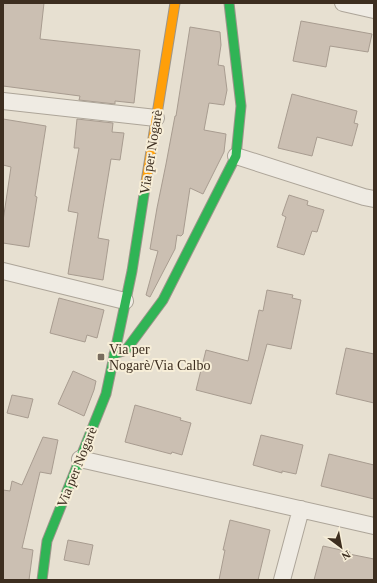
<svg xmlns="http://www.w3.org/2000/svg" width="377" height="583" font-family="'Times New Roman',serif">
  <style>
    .building { fill: #cbbfb2; stroke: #a89c90 }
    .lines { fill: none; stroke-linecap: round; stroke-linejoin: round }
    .street-casing { stroke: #ada599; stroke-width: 18 }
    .fast-casing { stroke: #9c958a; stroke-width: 11 }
    .slow-casing { stroke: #9c958a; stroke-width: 11 }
    .street { stroke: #efebe3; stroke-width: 16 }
    .fast { stroke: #30b455; stroke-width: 9 }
    .slow { stroke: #ff9f0a; stroke-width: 9 }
    .poi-dot { fill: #786c5e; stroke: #f7eed8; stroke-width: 1.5 }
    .labels { text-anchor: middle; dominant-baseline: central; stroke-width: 4; stroke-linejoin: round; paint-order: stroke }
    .street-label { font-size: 14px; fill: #3d2e20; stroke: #f7eed8 }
    .poi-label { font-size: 14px; fill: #3d2e20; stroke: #f7eed8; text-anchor: start }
  </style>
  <rect width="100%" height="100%" fill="#e7e0d1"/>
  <!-- building -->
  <path class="building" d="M3,3H44L40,39L140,50L134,103L115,101V104L79,100L80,96L3,86Z
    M301,21L372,34L368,52L330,46L326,67L293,61Z
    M190,27L220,32L221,45L218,65L224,66L227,90L224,105L209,103L204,130L226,134L224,152L203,194L190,188L183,234L181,236L177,235L175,249L150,297L146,295L158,251L150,249L157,208L166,164L175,116H176Z
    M292,94L357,111L354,123L358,124L352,146L317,137L312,156L278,148Z
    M3,119L46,126L35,196L37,197L29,247L3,243V221L11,167L3,165Z
    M77,119L113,123L112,132L124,133L120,160L111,159L98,238L109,240L103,280L68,274L78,213L68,211L79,148H74Z
    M289,195L308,201L307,205L324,210L317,232L312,231L304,255L277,247L286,217L282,215Z
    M267,290L293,295L292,298L301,300L291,349L267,344L251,404L196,390L206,350L248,361L259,310L263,311Z
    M59,298L104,310L97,338L87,335L85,342L50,333Z
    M346,348L374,354V403L336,394Z
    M73,371L96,381L94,390L84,416L58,404Z
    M12,395L33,399L28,418L7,413Z
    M135,405L181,418L180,420L191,423L182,455L172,452L171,454L125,442Z
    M261,435L303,445L296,474L282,471V473L253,465Z
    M43,437L58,440L51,474L40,472L22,548L33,550L29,580H3V490L10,491L12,481L22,485Z
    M329,454L374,465V499L321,486Z
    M230,520L270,530L258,580H219L225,550H223Z
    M68,540L93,545L89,565L64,560Z
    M323,546L350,552L349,554L374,559V580H314Z"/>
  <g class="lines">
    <defs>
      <path id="street" d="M343,3L374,10
        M3,101L156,118
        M236,156L364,197L374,199
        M3,271L125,301
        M80,459L374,526
        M282,580L301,509"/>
      <path id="fast" d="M114,354L126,350L163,300L236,156L241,106L229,3
        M42,580L47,541L106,394L132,271L145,188"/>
      <path id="slow" d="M145,188L175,3"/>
    </defs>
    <!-- street casing -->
    <use href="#street" class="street-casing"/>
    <!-- fast casing -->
    <use href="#fast" class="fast-casing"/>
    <!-- slow casing -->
    <use href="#slow" class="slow-casing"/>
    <!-- street -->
    <use href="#street" class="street"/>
    <!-- fast -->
    <use href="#fast" class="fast"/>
    <!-- slow -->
    <use href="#slow" class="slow"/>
  </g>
  <!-- markers -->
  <rect class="poi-dot" x="97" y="353" width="8" height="8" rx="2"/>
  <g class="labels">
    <!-- street labels -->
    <g class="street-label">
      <text transform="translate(151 152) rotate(-81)">Via per Nogarè</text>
      <text transform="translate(77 467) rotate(-68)">Via per Nogarè</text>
    </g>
    <!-- poi labels -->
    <g class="poi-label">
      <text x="109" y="349">Via per<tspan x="109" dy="16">Nogarè/Via Calbo</tspan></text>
    </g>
  </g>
  <!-- border -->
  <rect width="377" height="583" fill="none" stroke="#3d2e20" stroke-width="8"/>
  <!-- north arrow -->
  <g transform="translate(341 547) rotate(148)" stroke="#f7eed8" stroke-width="3" paint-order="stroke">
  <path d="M0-3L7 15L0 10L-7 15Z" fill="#3d2e20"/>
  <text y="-6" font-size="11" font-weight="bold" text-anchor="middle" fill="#3d2e20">N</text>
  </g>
</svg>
